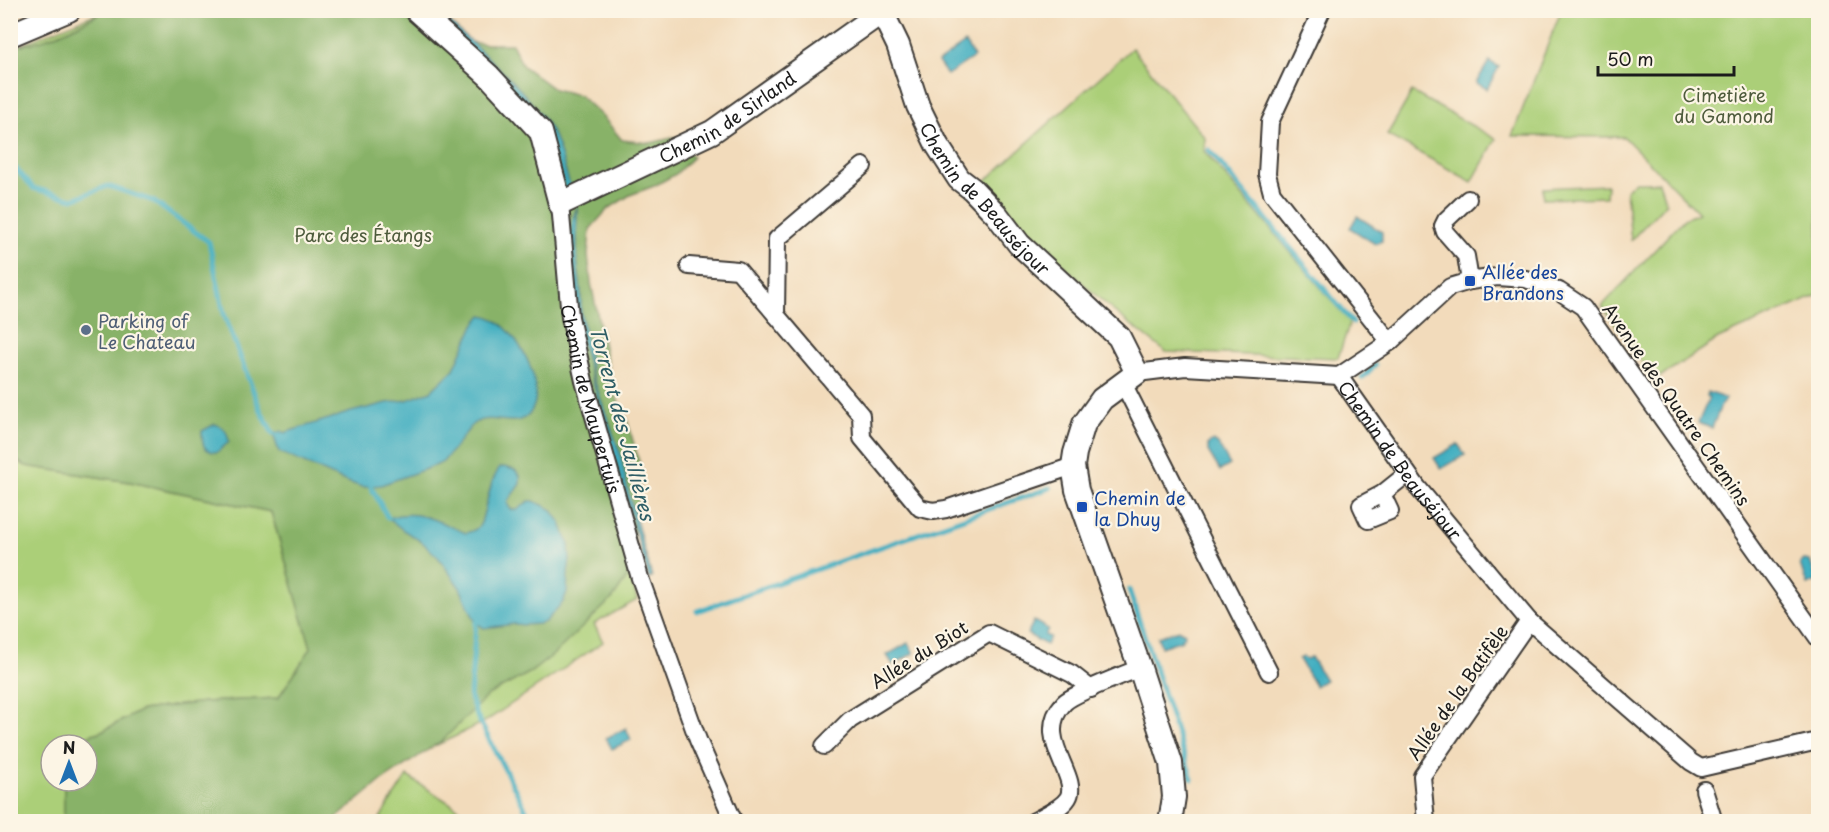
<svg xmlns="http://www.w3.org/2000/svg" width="1829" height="832" font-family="'Playpen Sans',sans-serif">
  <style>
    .green { fill: #abcf78; stroke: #64764a; stroke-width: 1.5; fill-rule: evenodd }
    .forest { fill: #88b268; stroke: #526742; stroke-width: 1.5 }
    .water { fill: #43afc1; stroke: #30666e; stroke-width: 1.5 }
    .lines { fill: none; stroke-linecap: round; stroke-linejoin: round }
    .stream { stroke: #43afc1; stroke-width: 5 }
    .street-casing { stroke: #3c3934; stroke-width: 20 }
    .secondary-casing { stroke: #3c3934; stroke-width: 26 }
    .street { stroke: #fff; stroke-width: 16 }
    .secondary { stroke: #fff; stroke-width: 22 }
    .transit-dot { fill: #1a4fb4; stroke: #fcf5e5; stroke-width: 2 }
    .service-dot { fill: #5c6f8a; stroke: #fcf5e5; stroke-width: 2 }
    .labels { text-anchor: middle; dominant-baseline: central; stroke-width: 4.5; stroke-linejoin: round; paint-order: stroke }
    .park-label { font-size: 18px; fill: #4e5b3c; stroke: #fcf5e5 }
    .street-label { font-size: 18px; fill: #1c1c1c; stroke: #fcf5e5 }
    .transit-label { font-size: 18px; fill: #164399; stroke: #fcf5e5; text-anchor: start }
    .service-label { font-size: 18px; fill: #4e5e75; stroke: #fcf5e5; text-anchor: start }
    .water-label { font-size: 20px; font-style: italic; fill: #2e5e66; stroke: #fcf5e5 }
  </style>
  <rect width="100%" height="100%" fill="#fcf5e5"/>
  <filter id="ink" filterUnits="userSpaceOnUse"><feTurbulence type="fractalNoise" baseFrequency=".0167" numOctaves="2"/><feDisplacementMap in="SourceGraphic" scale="12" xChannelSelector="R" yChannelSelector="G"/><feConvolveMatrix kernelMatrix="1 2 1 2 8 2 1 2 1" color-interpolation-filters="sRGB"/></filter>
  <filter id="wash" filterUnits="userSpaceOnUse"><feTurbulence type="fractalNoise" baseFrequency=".008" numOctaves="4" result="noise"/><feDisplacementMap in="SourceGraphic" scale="24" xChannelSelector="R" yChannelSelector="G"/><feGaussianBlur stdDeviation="1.35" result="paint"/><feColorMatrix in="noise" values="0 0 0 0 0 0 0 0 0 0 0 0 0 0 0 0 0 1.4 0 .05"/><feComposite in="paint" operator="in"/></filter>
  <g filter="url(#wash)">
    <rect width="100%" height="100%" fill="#f2dbbb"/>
    <!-- green -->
    <path class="green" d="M102,11H396L559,318L637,600L594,624L603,642L486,721L448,740L269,821H11L10,457L26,466L130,482L271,512L312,648L278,698L204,702L142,710L104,730L76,740L74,744L341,687L251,441L15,47ZM51,745H87V781H51Z
      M1561,11H1818V295L1718,339L1655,380L1602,306L1684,219L1699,213L1624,137L1512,136Z
      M1132,48L1205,138L1204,151L1350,322L1338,358L1166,352L1111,309L1068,270L982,184Z
      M1412,92L1496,139L1472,182L1387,135Z
      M1635,182H1659L1666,203L1631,240L1626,190Z
      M1607,185L1606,197L1543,199V188Z
      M407,776L478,821L387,822L380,818Z"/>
    <!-- forest -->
    <path class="forest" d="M104,11H406L461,41L486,44H512L523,66L554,89L579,95L603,117L622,140L650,143L676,137L693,157L676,174L654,186L630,195L608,209L590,229L588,255L591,283L605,352L614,392L627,420L642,472L639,501L633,524V550L628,576L613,598L553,655L531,672L488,695L443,740L380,782L333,821H64V781H87V745H74L76,740L104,730L142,710L204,702L278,698L311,648L271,512L130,482L26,466L11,457V47C44,43 75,27 104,11Z"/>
    <!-- water -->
    <path class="water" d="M428,11H438L439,12C475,47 534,94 555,138C562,155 566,174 572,191L567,194L556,159Z
      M965,43L974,57L947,75L938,62Z
      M1489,61L1499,67L1487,89L1476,83Z
      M577,207V259L581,291V311L592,374L620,453L630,499L652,577L649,579L577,326L571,238L573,218Z
      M1357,216L1382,232V241L1375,244L1350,228Z
      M482,315C513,318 550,387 530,413C516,431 490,411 473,424L443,462L437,465L381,485L362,487L345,481L279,452L273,434L282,431L284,433L287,432L351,412L387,403L407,400L431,391L454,369L474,325Z
      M1708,392L1726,399L1724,403H1722L1712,428L1698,423L1709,398L1707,396Z
      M215,424C225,428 227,431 229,442L217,452C203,452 202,444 202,431Z
      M1213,441L1218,444L1230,465L1220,471L1208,451V444Z
      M1458,444L1465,455L1441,469L1434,458Z
      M504,467L515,470L520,476V484L507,502L510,509L517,510L529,501H534L551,509L561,523L569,545L570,560L568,572L567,592L563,602L545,622L538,624L524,625L515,624L484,628L476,623L460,588L438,557L422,542L403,530L388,518C418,508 439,522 466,533C473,531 478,529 481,523L492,482L499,468Z
      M1804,560L1810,561L1817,581L1807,585L1800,564Z
      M1034,621L1048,629L1045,635L1050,637L1046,645L1027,634Z
      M1179,630L1185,633L1184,637L1181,638L1182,640L1161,647L1158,637Z
      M908,643L914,653L893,665L887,655Z
      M1303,657L1307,659L1311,657L1325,680L1315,686L1299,659Z
      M626,728L631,740L612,749L606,738Z"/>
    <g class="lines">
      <!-- stream -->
      <path class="stream" d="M1209,150L1353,323
        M10,162L33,188L73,199L108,186L153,201L209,242L224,314L260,409L273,434
        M1362,378L1375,365
        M371,487L388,518
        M1129,590L1192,779
        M697,611L1050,488
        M476,623L470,696L476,714L532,822"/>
    </g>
  </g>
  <g filter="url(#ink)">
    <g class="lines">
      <defs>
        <g id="street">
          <path d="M1322,10L1270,122L1267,174L1272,193L1390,342"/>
          <path d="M1468,199L1446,220L1443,226L1445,232L1466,256L1470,281"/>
          <path id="s1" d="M560,204L570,317L584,381L640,578L698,740L734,822"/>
          <path d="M689,266L738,270L861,415L862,438L920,508L933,511L946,509L1073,466"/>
          <path d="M776,315L777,239L863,166"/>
          <path d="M1137,373L1185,367L1339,376"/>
          <path d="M1339,376L1390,342L1450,287L1470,281L1497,277L1526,279L1559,291L1583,307L1818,638"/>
          <path id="s2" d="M1339,376L1418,488L1529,621L1691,762L1701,768L1818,741"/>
          <path d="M1123,383L1269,672"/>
          <path d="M1382,494L1390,511L1368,520L1361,505L1382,494L1407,474"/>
          <path d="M824,746L850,720L989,633L1072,674L1091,689"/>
          <path d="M1704,790L1714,822"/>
          <path d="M1033,822C1044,815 1061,809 1068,798C1081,776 1032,737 1064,703C1072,694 1125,674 1140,668"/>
          <path d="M1426,822L1422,776L1529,621"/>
        </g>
        <g id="secondary">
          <path id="s3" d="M416,10L489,76L541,132L560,204L712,132L882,12L898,45L918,106L937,145L959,179L972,189L997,215L1019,244L1119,337L1137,373L1102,399L1084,424L1075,453L1073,466L1077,490L1140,668L1171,763L1174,797L1170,822"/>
          <path d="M10,35L69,10"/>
        </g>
      </defs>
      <!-- street casing -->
      <use href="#street" class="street-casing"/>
      <!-- secondary casing -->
      <use href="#secondary" class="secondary-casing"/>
      <!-- street -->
      <use href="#street" class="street"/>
      <!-- secondary -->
      <use href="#secondary" class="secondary"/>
    </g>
  </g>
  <!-- markers -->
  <g class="transit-dot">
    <rect x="1464" y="275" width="12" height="12" rx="3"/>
    <rect x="1076" y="501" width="12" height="12" rx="3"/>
  </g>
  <circle class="service-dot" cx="86" cy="330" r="6"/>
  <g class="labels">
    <!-- park labels -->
    <g class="park-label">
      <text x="1724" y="94">Cimetière<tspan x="1724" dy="21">du Gamond</tspan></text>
      <text x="363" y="234">Parc des Étangs</text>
    </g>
    <!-- street labels -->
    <g class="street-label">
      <text stroke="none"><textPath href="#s3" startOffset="438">Chemin de Sirland</textPath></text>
      <text stroke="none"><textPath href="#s3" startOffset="842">Chemin de Beauséjour</textPath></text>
      <text stroke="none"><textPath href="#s1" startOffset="198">Chemin de Maupertuis</textPath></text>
      <text transform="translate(1677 404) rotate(55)">Avenue des Quatre Chemins</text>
      <text stroke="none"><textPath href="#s2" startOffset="104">Chemin de Beauséjour</textPath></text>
      <text transform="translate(919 654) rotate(-32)">Allée du Biot</text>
      <text transform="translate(1457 692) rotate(-55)">Allée de la Batifèle</text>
    </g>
    <!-- transit labels -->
    <g class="transit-label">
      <text x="1482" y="271">Allée des<tspan x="1482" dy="21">Brandons</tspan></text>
      <text x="1094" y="497">Chemin de<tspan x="1094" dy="21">la Dhuy</tspan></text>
    </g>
    <!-- service labels -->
    <g class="service-label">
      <text x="98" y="320">Parking of<tspan x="98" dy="21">Le Chateau</tspan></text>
    </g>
    <!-- water labels -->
    <g class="water-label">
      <text transform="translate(623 423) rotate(75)">Torrent des Jaillières</text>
    </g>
  </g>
  <!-- margin -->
  <rect width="1829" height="832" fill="none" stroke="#fcf5e5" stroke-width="36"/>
  <!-- north arrow -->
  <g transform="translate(69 763)"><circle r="28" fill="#fcf5e5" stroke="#a29e95" stroke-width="1.5"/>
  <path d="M0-4.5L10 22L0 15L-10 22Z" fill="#1f6fb2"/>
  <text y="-9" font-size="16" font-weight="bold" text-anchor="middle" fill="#1c1c1c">N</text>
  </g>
  <!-- scale -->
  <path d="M1598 66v9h136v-9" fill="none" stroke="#1c1c1c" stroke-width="3"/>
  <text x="1607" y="66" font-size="18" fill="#1c1c1c" stroke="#fcf5e5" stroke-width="4.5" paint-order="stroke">50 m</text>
</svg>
